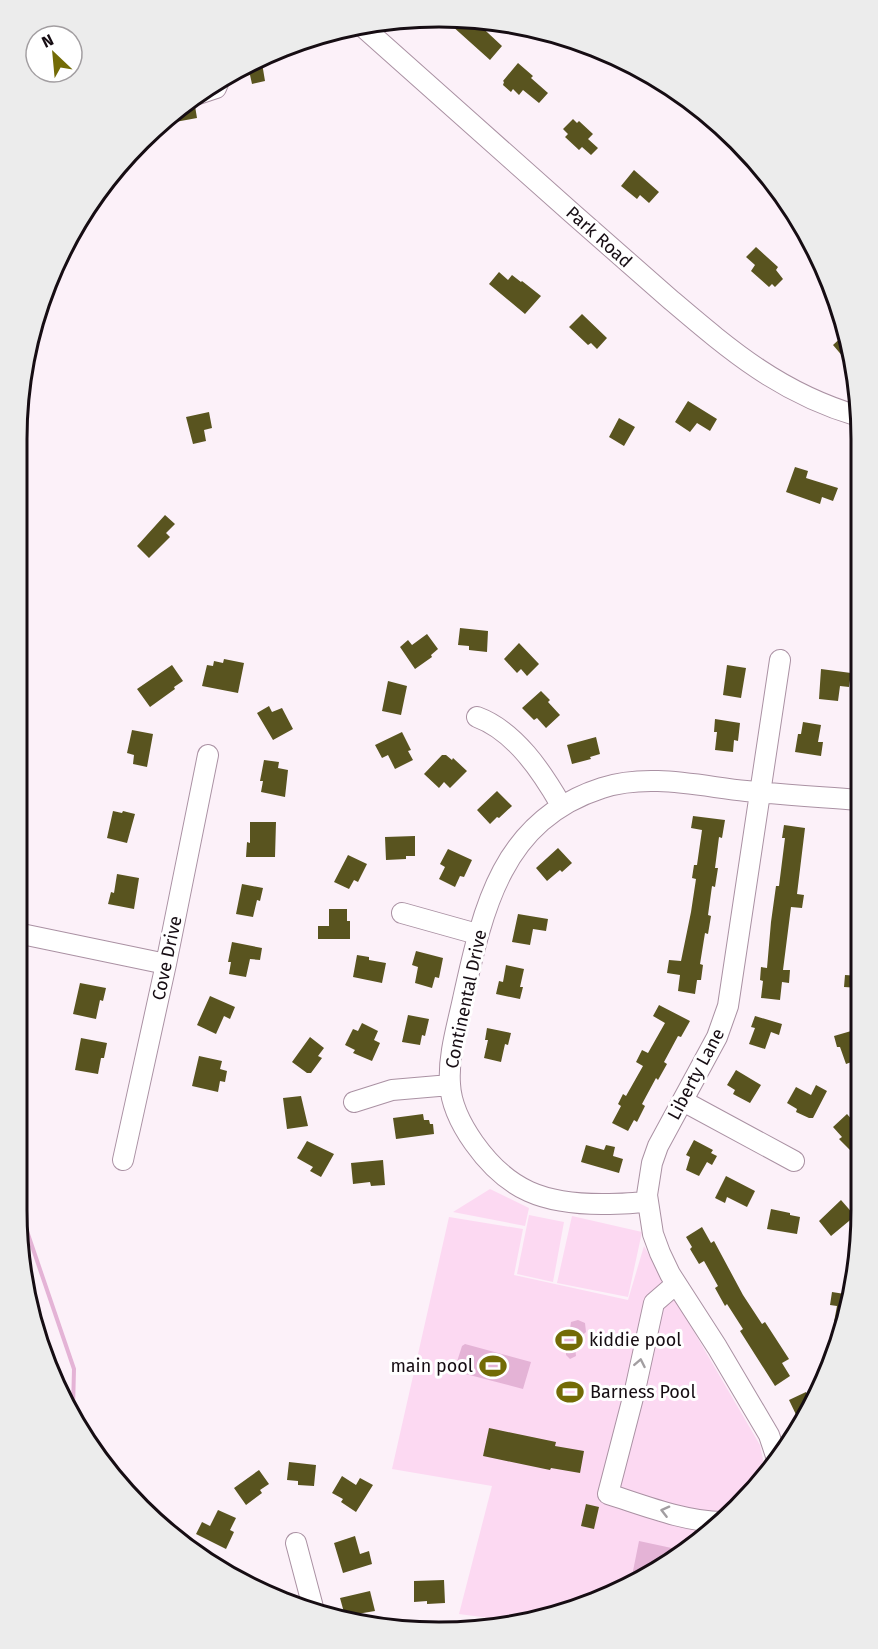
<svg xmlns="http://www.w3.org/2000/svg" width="878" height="1649" font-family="'Fira Sans',sans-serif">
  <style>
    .green { fill: #fcd9f2 }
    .water { fill: #e4b3d6 }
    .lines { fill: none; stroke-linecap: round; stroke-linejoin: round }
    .stream { stroke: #e4b3d6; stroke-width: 4 }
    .building { fill: #59541f }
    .minor-casing { stroke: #aa91a3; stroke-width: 22 }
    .minor { stroke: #fff; stroke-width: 20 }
    .oneway { stroke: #a29ea1 }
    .labels { text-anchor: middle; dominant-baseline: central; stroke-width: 6; stroke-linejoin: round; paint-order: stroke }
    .street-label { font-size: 18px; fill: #160d13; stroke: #fff }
    .poi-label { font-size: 18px; fill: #160d13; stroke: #fff; text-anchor: start }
    .rim { fill: none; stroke: #160d13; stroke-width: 3 }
  </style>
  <rect width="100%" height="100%" fill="#fcf1f9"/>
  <!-- green -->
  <path class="green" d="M490,1189L529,1208L525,1226L453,1212Z
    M529,1215L564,1222L553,1282L517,1274Z
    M572,1216L642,1232L628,1297L557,1283Z
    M449,1217L523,1229L514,1275L628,1300L644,1246L760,1445L765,1469L718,1527L601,1600L512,1621L459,1614L492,1486L392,1469Z"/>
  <!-- water -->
  <path class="water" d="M578,1320L585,1323L586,1332L578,1339V1344L575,1347L576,1356L570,1359L566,1355V1349L560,1341L563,1334L570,1329L571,1322Z
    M465,1344L531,1362L523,1389L454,1371L462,1346Z
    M639,1541L681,1550L637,1578L632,1576Z"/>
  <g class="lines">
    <!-- stream -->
    <path class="stream" d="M17,1202L74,1369L73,1409"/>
  </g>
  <!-- building -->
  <path class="building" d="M456,19H473L502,46L490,60L451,25Z
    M261,57L265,81L252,84L250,75L242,76L240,67Z
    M518,63L533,76L531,78L548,93L539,103L523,90L519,95L513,89L511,92L503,85L504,82L503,81Z
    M190,103L195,106L197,118L159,125L181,105Z
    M573,119L577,123L579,121L593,134L588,139L598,148L591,155L582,147L579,150L565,137L568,134L563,129Z
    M634,170L659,192L649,203L640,195L637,199L621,186Z
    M756,247L778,267L776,270L783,279L775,287L772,284L769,287L751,271L755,265L746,257Z
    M499,272L508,280L512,275L521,282L522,281L541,296L525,314L489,284Z
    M582,314L607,338L597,349L591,343L588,345L569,327Z
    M846,333L850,352L844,358L833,345Z
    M688,401L717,419L710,431L697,423L690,432L675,422Z
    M209,412L212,428L204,430L206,441L193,444L186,417Z
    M619,418L635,427L624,446L609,437Z
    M795,467L808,471L806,478L838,488L833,501L822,497L820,504L786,492Z
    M165,515L175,524L166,533L170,537L149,558L137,546Z
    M460,628L488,631L487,652L469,650V646L458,645Z
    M427,634L438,649L431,655L432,657L415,669L400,647L408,640L412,645Z
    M519,643L539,664L527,676L521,669L517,673L504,659Z
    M224,659L244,663L238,693L202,686L207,665L213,666L214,661L223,663Z
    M172,665L183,681L174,687L175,689L150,707L137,689Z
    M727,665L746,668L741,698L723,695Z
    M821,669L851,673L849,687L840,686L838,701L819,699Z
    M388,681L407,686L401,715L382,711Z
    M541,691L550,700L548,702L560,715L546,728L537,718L534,720L522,708Z
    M269,706L272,712L282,708L293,729L273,740L257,713Z
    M715,719L740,723L738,741L734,740L733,752L715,750L717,732H714Z
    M803,722L821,725L818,742H823L821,756L795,752L798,734H801Z
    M132,730L153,734L147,767L133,764L134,755L127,753Z
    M402,732L411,750L408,751L413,760L395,769L388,755L382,758L375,745Z
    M596,737L600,754L590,757L591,759L572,764L567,745Z
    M442,755H446L452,760L453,758L467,771L450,788L444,782L439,788L424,774Z
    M264,760L279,762L278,768L288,770L285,797L261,792L263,781H260Z
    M497,791L512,806L499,818L497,817L490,824L477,810Z
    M113,811L122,813L123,811L135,814L127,843L107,838Z
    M693,816L725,820L722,838L719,837L715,868H718L715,887L712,886L708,915L711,916L708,934L705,933L700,964L703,965L701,980H697L695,994L678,991L680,975L667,973L669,960L681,961L691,912L696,879L692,878L694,865H697L702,830L691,828Z
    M250,822H276L275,857H246L247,842L250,843Z
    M784,825L805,828L797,894L804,895L802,908L791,907L783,970H790L789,983L782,982L780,1000L761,998L763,981L760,980L761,967L767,968L771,922L776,886H779L785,838H782Z
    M415,836V856H406V859L386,860L385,837Z
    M558,848L572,863L562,872L560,870L547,881L536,868Z
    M448,849L472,860L464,877L460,876L455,887L439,879L445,867L440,864Z
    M348,855L367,864L358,882L354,880L349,889L334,882Z
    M117,874L139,878L134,909L108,904L111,892L114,893Z
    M242,884L263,888L260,901L257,900L253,917L236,914Z
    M329,909H347V921H350V939H318V926H329Z
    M518,914L548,919L546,931L533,929L530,945L512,942Z
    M232,942L262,948L260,960L250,959L246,977L229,974L231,962H228Z
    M416,951L443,958L439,978L435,977L432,988L415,983L418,967L412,965Z
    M357,955L369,957V960L386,963L382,983L353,977Z
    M506,965L524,969L520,987H523L520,999L496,994L499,981L503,982Z
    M845,975L860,976V988L844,987Z
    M80,983L106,988L103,1001L100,1000L96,1019L73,1014Z
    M210,996L235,1007L230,1019L224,1016L216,1034L197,1025Z
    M659,1005L690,1021L681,1037L678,1036L664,1062L667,1064L658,1080L656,1078L642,1104L645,1106L637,1122L634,1120L628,1131L612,1123L621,1106L618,1104L623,1094L626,1096L643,1066L636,1062L642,1050L648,1053L665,1023L653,1016Z
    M408,1015L429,1019L425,1036L422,1035L420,1045L402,1042Z
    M755,1016L782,1024L779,1035L771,1032L765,1049L749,1044L755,1028L751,1027Z
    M362,1023L378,1031L374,1040L380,1043L372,1061L353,1053L355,1050L345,1045L353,1029L358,1031Z
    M487,1028L511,1033L508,1045L505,1044L501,1062L484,1058L488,1040H485Z
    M858,1029L860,1036V1059L846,1064L840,1047H837L834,1036Z
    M310,1037L324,1048L318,1056L322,1058L311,1073H307L292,1062Z
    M81,1038L107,1043L104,1058H101L98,1074L75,1070Z
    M199,1056L222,1061L220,1069L227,1071L225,1082L220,1081L218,1092L192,1086Z
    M736,1070L761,1085L750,1103L733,1094L735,1090L727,1085Z
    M816,1085L827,1091L813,1118H809L796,1112L797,1109L787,1103L796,1087L811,1095Z
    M301,1096L308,1126L287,1129L283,1098Z
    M423,1114L424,1120H429L430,1124H433L434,1134L396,1139L393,1118Z
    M847,1114L860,1129V1144L852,1152L839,1139L842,1137L833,1127Z
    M694,1140L713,1150L711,1153L717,1156L712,1165L707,1162L699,1176L686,1170L690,1157L686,1155Z
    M307,1141L334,1154L321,1177L310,1171L313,1167L297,1158Z
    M586,1145L604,1150L606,1145L615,1147L613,1156L623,1159L619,1173L581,1162Z
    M383,1160L385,1185L371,1186L370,1182L353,1184L351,1163Z
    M726,1176L755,1191L747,1207L727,1197L725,1203L715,1198Z
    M841,1200L855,1216L831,1236L819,1221Z
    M771,1209L790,1213V1215L800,1217L797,1234L767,1229Z
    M702,1227L711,1243L714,1241L743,1295L762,1324L765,1322L789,1359L782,1363L790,1376L775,1386L740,1331L743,1329L727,1304L725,1306L715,1288L718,1286L704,1261L699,1264L690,1249L692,1247L686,1237Z
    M832,1292L851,1295L845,1324L834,1322L837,1306L830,1305Z
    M806,1392L812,1404L801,1425L789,1400Z
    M489,1428L556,1442L555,1446L584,1451L580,1473L551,1468L550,1470L483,1456Z
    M289,1462L316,1465L314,1486L298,1485V1481L287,1480Z
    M259,1470L269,1484L260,1490L262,1493L246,1505L234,1488Z
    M342,1476L356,1485L360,1478L373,1485L356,1512L341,1502L343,1499L332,1493Z
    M586,1504L599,1507L594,1529L581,1526Z
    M218,1510L236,1518L230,1530L234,1532L226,1549L196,1534L202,1522L210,1526Z
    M355,1536L360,1554L369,1551L372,1564L343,1573L334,1543Z
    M444,1580L445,1603L427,1604V1601L414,1602V1581Z
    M370,1591L375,1611L345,1616L340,1598Z"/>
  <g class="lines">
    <defs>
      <path id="minor" d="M362,26C432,89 502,150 572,213C605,242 638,271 671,300C731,351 780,393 858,416
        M198,94L216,88L219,81
        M477,717C515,731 542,772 561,805
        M402,913L477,934
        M17,933L166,964
        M683,1101L794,1161
        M354,1102L392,1090L450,1085
        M123,1160L166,964L208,755
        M647,1201C633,1204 616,1204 602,1204C544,1204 508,1191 474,1143C462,1126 451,1106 450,1084C448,1056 457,1027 463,999C483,908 502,820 602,788C648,773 699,786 746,791C784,795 821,797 859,800
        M676,1284L654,1303L635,1390L608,1494C643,1505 685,1522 722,1522
        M776,1456L769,1435L717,1347L670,1274L660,1253L653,1234L647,1195L652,1163L658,1146L717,1037L728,1006L780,660
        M296,1543L314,1611"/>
    </defs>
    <!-- minor casing -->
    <use href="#minor" class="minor-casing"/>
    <!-- minor -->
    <use href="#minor" class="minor"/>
  </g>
  <!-- one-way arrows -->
  <defs><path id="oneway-chevron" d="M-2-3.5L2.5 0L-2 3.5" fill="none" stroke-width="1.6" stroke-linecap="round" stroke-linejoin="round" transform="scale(1.5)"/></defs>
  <g class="oneway">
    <use href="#oneway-chevron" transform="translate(640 1363) rotate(-79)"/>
    <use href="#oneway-chevron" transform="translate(665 1511) rotate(-166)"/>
  </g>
  <!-- icons -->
  <defs>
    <symbol id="stadium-bare" viewBox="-9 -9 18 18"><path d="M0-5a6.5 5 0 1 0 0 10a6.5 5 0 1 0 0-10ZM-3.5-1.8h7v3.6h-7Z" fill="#736b06" stroke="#fff" stroke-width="2.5" paint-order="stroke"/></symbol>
  </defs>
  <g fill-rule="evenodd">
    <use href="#stadium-bare" x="550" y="1321" width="38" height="38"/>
    <use href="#stadium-bare" x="474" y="1347" width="38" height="38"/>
    <use href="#stadium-bare" x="551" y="1373" width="38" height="38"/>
  </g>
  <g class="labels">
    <!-- street labels -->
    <g class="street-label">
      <text transform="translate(599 237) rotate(42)">Park Road</text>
      <text transform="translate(167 958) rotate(-78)">Cove Drive</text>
      <text transform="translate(466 999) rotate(-78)">Continental Drive</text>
      <text transform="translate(696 1074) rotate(-62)">Liberty Lane</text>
    </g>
    <!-- poi labels -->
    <g class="poi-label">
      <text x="589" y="1340">kiddie pool</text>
      <text x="473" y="1366" text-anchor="end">main pool</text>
      <text x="590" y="1392">Barness Pool</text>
    </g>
  </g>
  <!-- crop -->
  <path d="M0 0H878V1649H0ZM439 27H439A412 412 0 0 1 851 439V1210A412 412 0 0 1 439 1622H439A412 412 0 0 1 27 1210V439A412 412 0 0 1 439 27Z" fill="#ececec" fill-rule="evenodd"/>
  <path class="rim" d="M439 27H439A412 412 0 0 1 851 439V1210A412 412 0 0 1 439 1622H439A412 412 0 0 1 27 1210V439A412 412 0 0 1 439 27Z"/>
  <!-- north arrow -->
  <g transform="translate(54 54) rotate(334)"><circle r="28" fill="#ffffff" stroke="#a29ea1" stroke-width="1.5"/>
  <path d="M0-4.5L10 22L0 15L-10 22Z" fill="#736b06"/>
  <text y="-9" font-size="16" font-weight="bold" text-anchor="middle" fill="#160d13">N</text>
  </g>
</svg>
